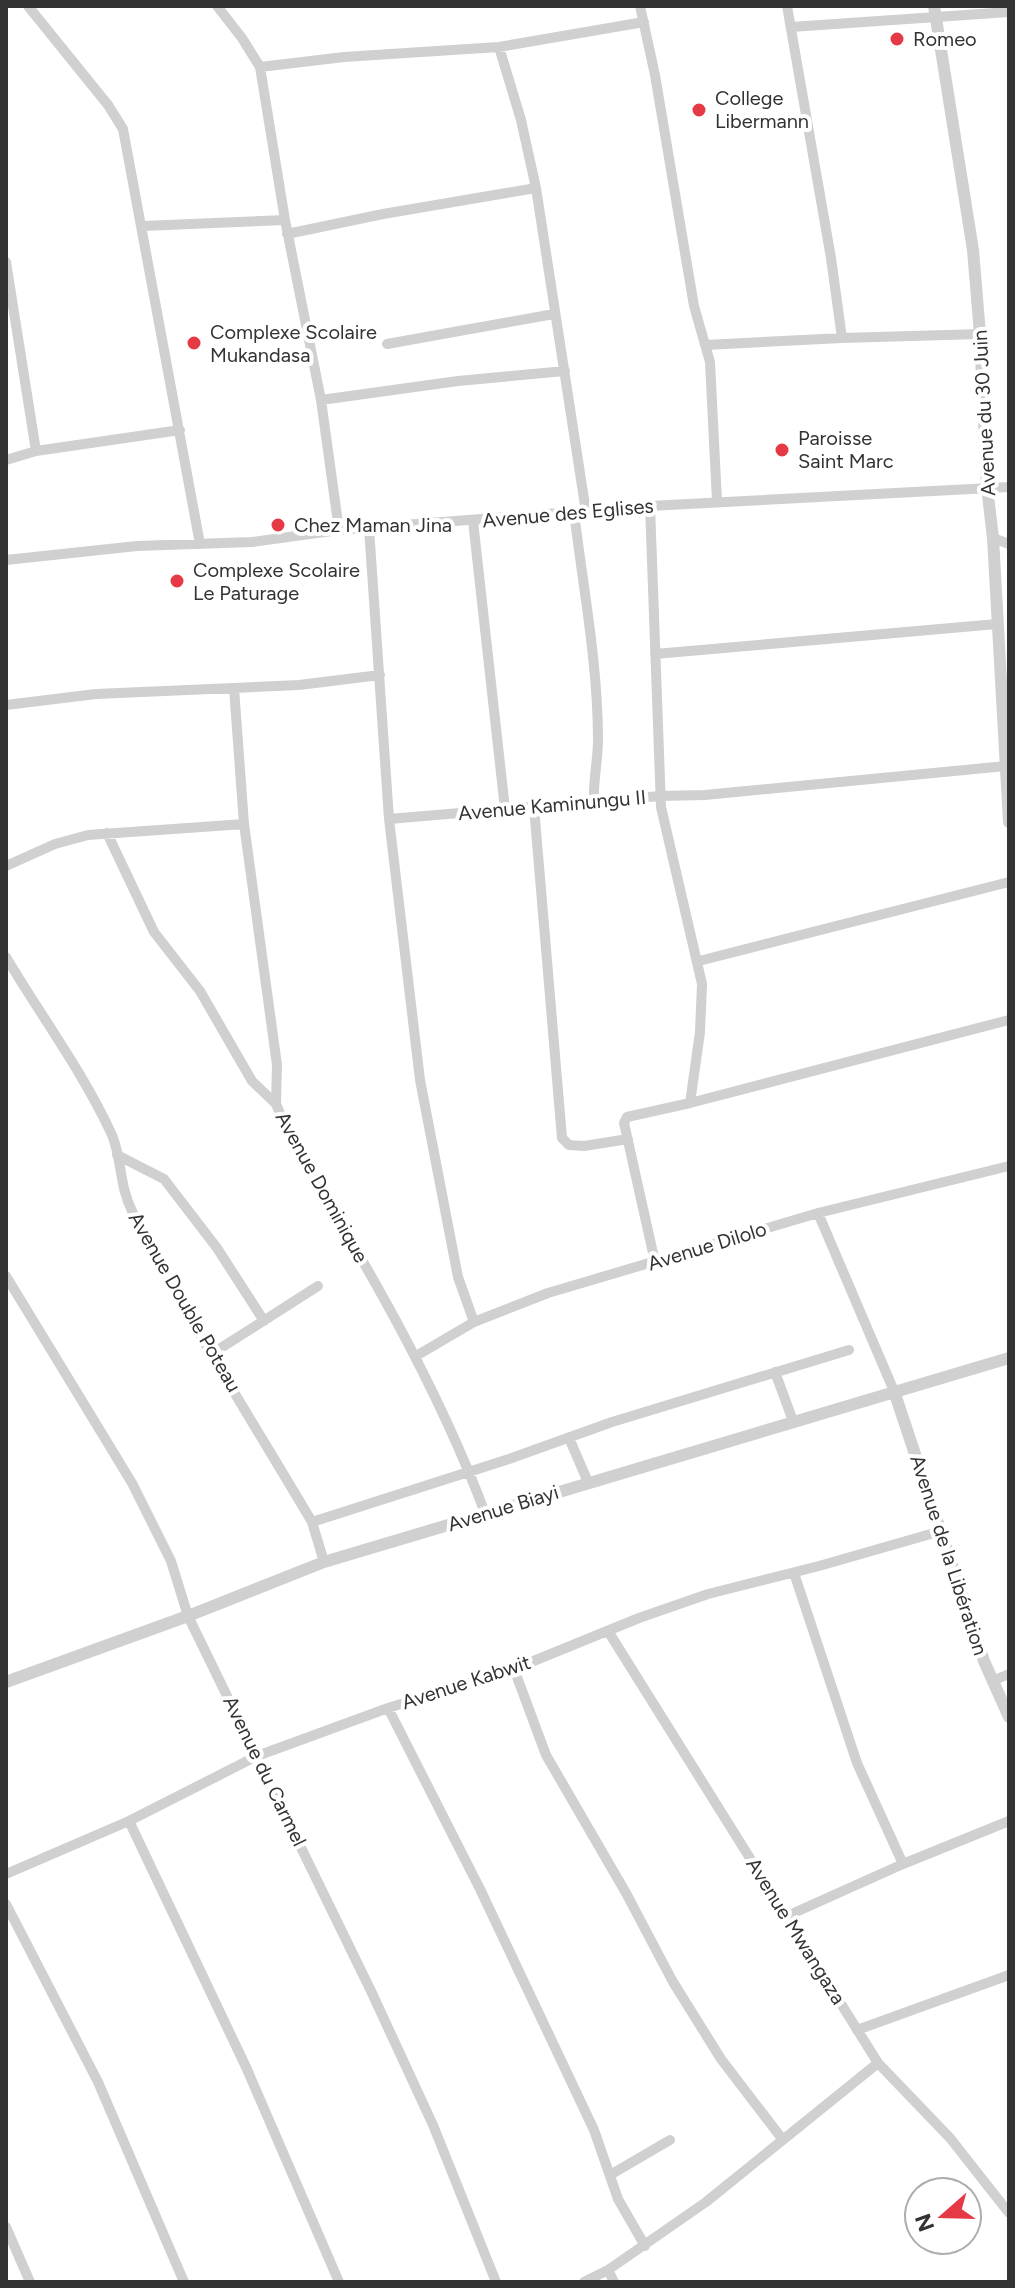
<svg xmlns="http://www.w3.org/2000/svg" width="1015" height="2288" font-family="Figtree,sans-serif">
  <style>
    .lines { fill: none; stroke-linecap: round; stroke-linejoin: round }
    .minor { stroke: #d0d0d0; stroke-width: 10 }
    .tertiary { stroke: #d0d0d0; stroke-width: 12 }
    .poi-dot { fill: #e63946; stroke: #fff; stroke-width: 3 }
    .labels { text-anchor: middle; dominant-baseline: central; stroke-width: 8; stroke-linejoin: round; paint-order: stroke }
    .poi-label { font-size: 20px; fill: #333; stroke: #fff; text-anchor: start }
    .street-label { font-size: 20px; fill: #333; stroke: #fff }
  </style>
  <rect width="100%" height="100%" fill="#fff"/>
  <g class="lines">
    <!-- minor -->
    <path class="minor" d="M28,6L108,105L123,129L200,544
      M217,6L242,38L260,67L285,220L321,400L339,530
      M640,6L655,75L694,306L710,362L717,501
      M787,6L831,258L842,338
      M791,27L1009,12
      M499,47L521,120L536,188L586,512
      M260,67L344,57L499,47L644,22
      M143,226L285,220
      M287,234L383,214L536,188
      M6,262L36,451
      M387,344L554,314
      M705,345L842,338L980,334
      M321,400L458,381L565,371
      M6,460L36,451L180,430
      M650,506L661,807L702,984L700,1032L690,1103
      M574,512C583,587 598,664 598,740C598,760 593,780 594,801
      M473,521L505,809
      M369,528L389,819L660,796L705,795L1006,766
      M993,538L1009,544
      M6,560L137,546L252,542L339,530L650,506L1009,487
      M655,654L997,624
      M234,688L244,824L277,1065L276,1104L292,1141C364,1261 436,1382 485,1513
      M6,705L96,694L299,685L380,675
      M534,807L562,1138L569,1145L584,1146L628,1139
      M389,819L420,1080L458,1277L474,1322
      M107,833L154,932L200,991L252,1081L276,1104
      M6,866L55,844L88,835L244,824
      M6,957C41,1016 83,1072 112,1135C122,1159 119,1185 132,1211C186,1317 251,1419 312,1522L324,1562
      M699,961L1009,882
      M117,1155L164,1179L217,1248L264,1321
      M818,1213L894,1391
      M655,1262L624,1123L627,1117L690,1103L1009,1020
      M6,1276L132,1483L171,1561L188,1616L371,1991L433,2125L496,2282
      M213,1353L318,1286
      M416,1356L474,1322L548,1293L818,1213L1009,1166
      M775,1372L793,1421
      M569,1438L588,1482
      M312,1522L509,1459L612,1422L849,1350
      M794,1573L857,1763L903,1864
      M608,1631L878,2063L950,2138L1009,2213
      M514,1669L546,1755L626,1893L673,1982L721,2059L783,2140
      M992,1681L1009,1674
      M388,1708L480,1889L594,2130L618,2199L645,2246
      M129,1821L246,2067L339,2282
      M6,1874L129,1821L257,1756L388,1708L514,1669L639,1618L708,1594L819,1566L941,1531
      M6,1904L98,2082L184,2282
      M787,1916L903,1864L1009,1821
      M857,2030L1009,1975
      M610,2175L670,2140
      M6,2227L30,2282
      M608,2270L614,2282
      M584,2282L608,2270L706,2202L878,2063"/>
    <!-- tertiary -->
    <path class="tertiary" d="M934,6L973,250L980,334L987,487L993,538L1009,822
      M894,1391L984,1661L1009,1717
      M6,1682L188,1616L324,1562L1009,1358"/>
  </g>
  <!-- markers -->
  <g class="poi-dot">
    <circle cx="897" cy="39" r="8"/>
    <circle cx="699" cy="110" r="8"/>
    <circle cx="194" cy="343" r="8"/>
    <circle cx="782" cy="450" r="8"/>
    <circle cx="278" cy="525" r="8"/>
    <circle cx="177" cy="581" r="8"/>
  </g>
  <g class="labels">
    <!-- poi labels -->
    <g class="poi-label">
      <text x="913" y="39">Romeo</text>
      <text x="715" y="98">College<tspan x="715" dy="23">Libermann</tspan></text>
      <text x="210" y="332">Complexe Scolaire<tspan x="210" dy="23">Mukandasa</tspan></text>
      <text x="798" y="438">Paroisse<tspan x="798" dy="23">Saint Marc</tspan></text>
      <text x="294" y="525">Chez Maman Jina</text>
      <text x="193" y="570">Complexe Scolaire<tspan x="193" dy="23">Le Paturage</tspan></text>
    </g>
    <!-- street labels -->
    <g class="street-label">
      <text transform="translate(984 413) rotate(-93)">Avenue du 30 Juin</text>
      <text transform="translate(568 513) rotate(-5)">Avenue des Eglises</text>
      <text transform="translate(552 805) rotate(-5)">Avenue Kaminungu II</text>
      <text transform="translate(322 1187) rotate(61)">Avenue Dominique</text>
      <text transform="translate(707 1246) rotate(-17)">Avenue Dilolo</text>
      <text transform="translate(185 1302) rotate(60)">Avenue Double Poteau</text>
      <text transform="translate(503 1508) rotate(-17)">Avenue Biayi</text>
      <text transform="translate(949 1555) rotate(72)">Avenue de la Libération</text>
      <text transform="translate(466 1682) rotate(-18)">Avenue Kabwit</text>
      <text transform="translate(265 1771) rotate(64)">Avenue du Carmel</text>
      <text transform="translate(796 1931) rotate(58)">Avenue Mwangaza</text>
    </g>
  </g>
  <!-- border -->
  <rect width="1015" height="2288" fill="none" stroke="#333333" stroke-width="16"/>
  <!-- north arrow -->
  <g transform="translate(943 2216) rotate(250)"><circle r="38" fill="#ffffff" stroke="#adadad" stroke-width="2"/>
  <path d="M0-6L14 30L0 20L-14 30Z" fill="#e63946"/>
  <text y="-12" font-size="22" font-weight="bold" text-anchor="middle" fill="#333333">N</text>
  </g>
</svg>
